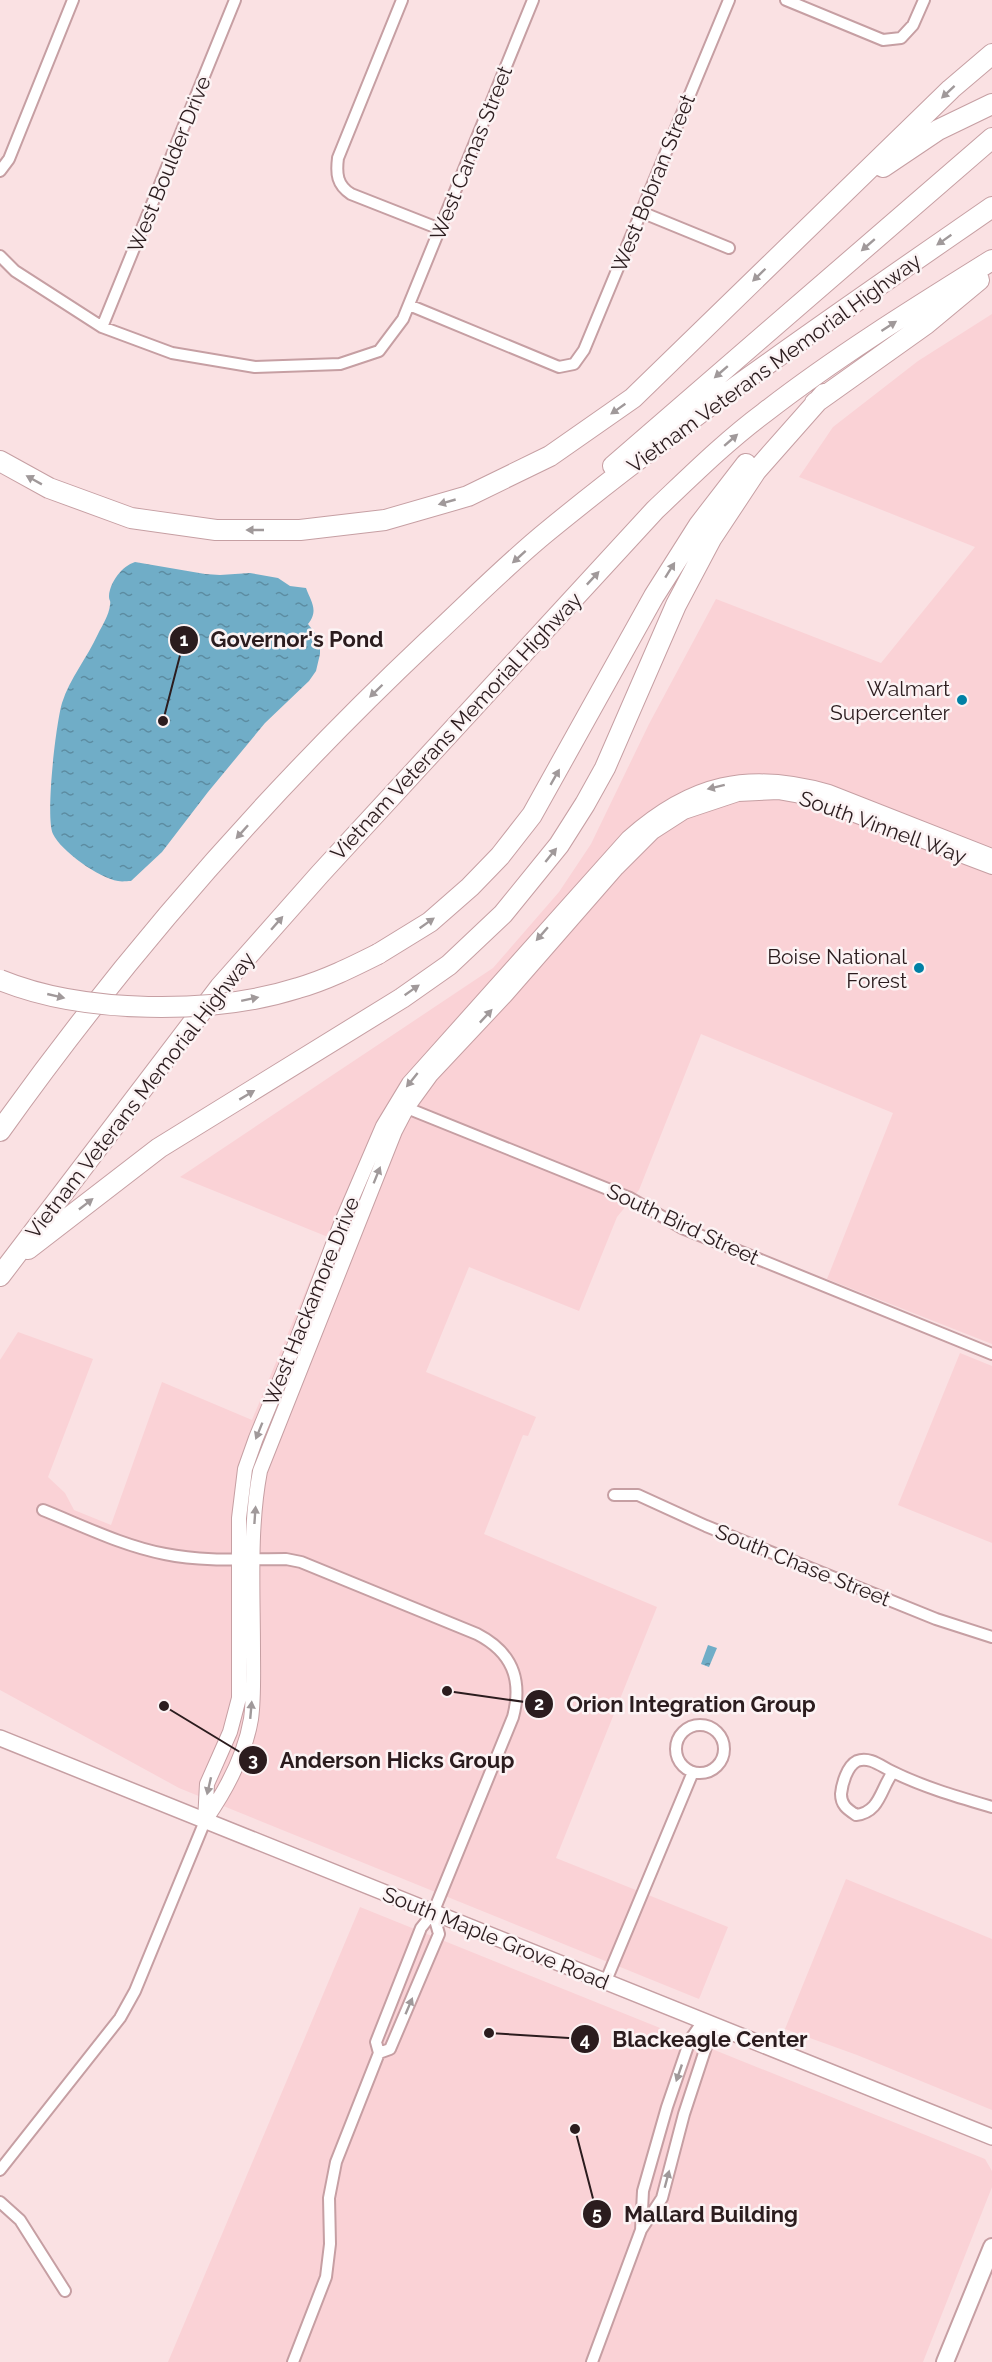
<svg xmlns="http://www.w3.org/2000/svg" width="992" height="2362" font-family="Raleway,sans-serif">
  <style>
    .built { fill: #fad2d6 }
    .water { fill: url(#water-ripples) }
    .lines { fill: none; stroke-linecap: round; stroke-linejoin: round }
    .minor-casing { stroke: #c69fa3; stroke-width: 14 }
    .tertiary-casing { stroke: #c69fa3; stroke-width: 16 }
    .secondary-casing { stroke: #c69fa3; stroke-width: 18 }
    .primary-casing { stroke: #c69fa3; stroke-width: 20 }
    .motorway-casing { stroke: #c69fa3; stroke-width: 22 }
    .minor { stroke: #fff; stroke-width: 10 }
    .tertiary { stroke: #fff; stroke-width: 14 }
    .secondary { stroke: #fff; stroke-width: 15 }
    .primary { stroke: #fff; stroke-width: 16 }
    .motorway { stroke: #fff; stroke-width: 20 }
    .motorway-bridge-casing { stroke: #c69fa3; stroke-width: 22; stroke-linecap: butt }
    .motorway-bridge { stroke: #fff; stroke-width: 20 }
    .oneway { fill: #a0999a }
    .poi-dot { fill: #0080a5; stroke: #fcf3f4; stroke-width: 2 }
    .labels { text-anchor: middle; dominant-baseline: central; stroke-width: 5; stroke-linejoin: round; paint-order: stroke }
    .street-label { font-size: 21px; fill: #2b1c1e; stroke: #fcf3f4 }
    .poi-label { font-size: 21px; fill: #2b1c1e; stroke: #fcf3f4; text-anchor: end }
    .leader { fill: none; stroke: #2b1c1e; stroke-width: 2 }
    .callout-dot { fill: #2b1c1e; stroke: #fcf3f4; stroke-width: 2 }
    .mark-label { font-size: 18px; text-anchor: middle; font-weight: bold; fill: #fff }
    .callout-label { font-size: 22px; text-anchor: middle; font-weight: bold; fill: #2b1c1e; stroke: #fcf3f4; stroke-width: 5; stroke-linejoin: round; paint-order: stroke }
  </style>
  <defs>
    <pattern id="water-ripples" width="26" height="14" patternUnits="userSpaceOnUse" patternTransform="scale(1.5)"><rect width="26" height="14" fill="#70adc7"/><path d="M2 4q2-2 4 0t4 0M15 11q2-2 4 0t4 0" fill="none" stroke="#5c8ca1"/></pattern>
  </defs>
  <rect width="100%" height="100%" fill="#fae1e3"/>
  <!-- built -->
  <path class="built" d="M992,314V1344L827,1279L893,1113L701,1034L639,1190L617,1217L579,1311L469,1267L426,1372L536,1417L528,1436L523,1435L484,1534L657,1607L556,1858L728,1927L699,1999L179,1788L0,1690V1360L18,1332L93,1359L48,1477L65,1493L74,1510L111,1525L162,1382L252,1420L328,1237L180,1177L493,968L559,892L591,844L649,724L716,599L881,663L975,547L799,477L833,427L918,361Z
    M960,1353L992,1366V1543L898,1505Z
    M846,1879L992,1939V2110L857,2055L785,2029Z
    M360,1907L985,2159L992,2171V2187L923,2362H168Z"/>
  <!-- water -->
  <path class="water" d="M135,562L205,574L220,575L250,573L278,578L290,586L306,588C311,602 319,610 308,624L320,640V654L316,671L309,681L265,723L208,792L162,852L131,881C127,881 122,882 118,881C99,878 61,851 53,834C45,817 56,723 62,703C70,678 87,658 98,634C102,626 109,615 110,605C111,600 109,601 109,596C110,582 122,566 135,562Z
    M708,1645L717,1648L709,1667L701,1664Z"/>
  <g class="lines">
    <defs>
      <path id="minor" d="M402,0L338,158C336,174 337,185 351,194L440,229
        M786,0L883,40L901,38L913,25L924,0
        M0,171L9,159L73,0
        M641,212L729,248
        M0,256L15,271L102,327L172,353L255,367L340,364L379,351L403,319L533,0
        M409,305L559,367L574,364L584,350L729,0
        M102,327L235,0
        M407,1108L630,1198L682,1228L992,1354
        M614,1495H638L706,1526L936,1619L992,1637
        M43,1510C83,1526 123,1546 165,1554C204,1562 246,1559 286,1559L301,1562L477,1634C512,1652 523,1679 513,1717L433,1913L421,1928L376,2042L379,2053L336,2162L329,2198L330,2244L326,2277L293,2362
        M676 1749a24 24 0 1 1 48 0a24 24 0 1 1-48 0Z
        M893,1772C880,1790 880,1812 856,1815C847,1809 841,1805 841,1794C842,1784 847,1766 857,1761C869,1756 881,1766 891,1771C923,1787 958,1797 992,1807
        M605,1983L693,1772
        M379,2053L390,2049L439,1934L433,1913
        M0,2170L120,2018L135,1991L205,1821
        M0,2202L20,2220L65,2291
        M641,2230L662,2198L684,2114L707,2044L703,2021
        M592,2362L641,2230L643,2191L667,2107L690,2040L703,2021"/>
      <path id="tertiary" d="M206,1819C226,1790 245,1755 251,1719C254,1697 253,1673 253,1650C253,1591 249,1529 260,1471L395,1131L407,1108L431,1075L507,994L617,868L653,832L684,812L738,794L779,792L807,797L992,867
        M205,1821L207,1784L230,1732L239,1698V1518L245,1469L256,1438L297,1339L340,1226L383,1126L409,1083L628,838C691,782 748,769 829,792L992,856"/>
      <path id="secondary" d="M0,1738L992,2137"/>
      <path id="primary" d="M945,2362L992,2247"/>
      <path id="motorway" d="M883,167L938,130L992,104
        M815,403L926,324L979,280
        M0,461L49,488L131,518L216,530H300L385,520L468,496L550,456L633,398L951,89L992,54
        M613,466L992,138
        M378,954L430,922L470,887L500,856L532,815L654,596L699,525L746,464
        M0,1131C126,954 270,790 428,641C468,604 507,564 549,530C691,414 842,311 992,207
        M28,1249L159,1148L402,998L449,965L503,914L559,845L585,804L605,768L676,605L711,539L756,471L824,394
        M0,1276L220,987L320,874L655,510C690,477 725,442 764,413C836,357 915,308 992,260"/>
    </defs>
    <!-- minor casing -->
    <use href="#minor" class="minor-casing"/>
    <!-- tertiary casing -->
    <use href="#tertiary" class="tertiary-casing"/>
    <!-- secondary casing -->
    <use href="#secondary" class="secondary-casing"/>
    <!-- primary casing -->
    <use href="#primary" class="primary-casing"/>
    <!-- motorway casing -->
    <use href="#motorway" class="motorway-casing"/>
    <!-- minor -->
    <use href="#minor" class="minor"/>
    <!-- tertiary -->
    <use href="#tertiary" class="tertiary"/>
    <!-- secondary -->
    <use href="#secondary" class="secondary"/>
    <!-- primary -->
    <use href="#primary" class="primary"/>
    <!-- motorway -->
    <use href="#motorway" class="motorway"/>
    <defs>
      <path id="motorway-bridge" d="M0,980C83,1014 213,1015 298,988C326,980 352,967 378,954"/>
    </defs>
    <!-- motorway-bridge casing -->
    <use href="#motorway-bridge" class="motorway-bridge-casing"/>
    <!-- motorway-bridge -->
    <use href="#motorway-bridge" class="motorway-bridge"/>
  </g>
  <!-- one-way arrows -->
  <defs><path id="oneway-solid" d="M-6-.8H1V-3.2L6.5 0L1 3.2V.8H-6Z" transform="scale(1.5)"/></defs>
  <g class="oneway">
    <use href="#oneway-solid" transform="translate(948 92) rotate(137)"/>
    <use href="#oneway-solid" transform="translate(944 240) rotate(145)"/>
    <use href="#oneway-solid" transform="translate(868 245) rotate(139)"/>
    <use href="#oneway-solid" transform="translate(759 275) rotate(136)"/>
    <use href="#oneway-solid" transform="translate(889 326) rotate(-33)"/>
    <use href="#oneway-solid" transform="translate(721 372) rotate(139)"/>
    <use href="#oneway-solid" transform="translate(618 409) rotate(145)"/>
    <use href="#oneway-solid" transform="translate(731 440) rotate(-41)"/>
    <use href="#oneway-solid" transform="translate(34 480) rotate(-151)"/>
    <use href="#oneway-solid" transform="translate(447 502) rotate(164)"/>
    <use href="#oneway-solid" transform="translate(255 530) rotate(180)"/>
    <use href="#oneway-solid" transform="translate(519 557) rotate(138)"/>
    <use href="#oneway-solid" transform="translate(670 570) rotate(-58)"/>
    <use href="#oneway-solid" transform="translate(593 578) rotate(-47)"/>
    <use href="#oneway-solid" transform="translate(376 691) rotate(136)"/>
    <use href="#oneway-solid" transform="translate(555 777) rotate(-60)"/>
    <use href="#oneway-solid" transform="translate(716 787) rotate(166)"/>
    <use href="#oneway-solid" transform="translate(242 832) rotate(132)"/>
    <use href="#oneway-solid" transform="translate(551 855) rotate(-51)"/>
    <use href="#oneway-solid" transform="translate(277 923) rotate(-49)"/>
    <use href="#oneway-solid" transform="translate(427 923) rotate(-35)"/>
    <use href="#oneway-solid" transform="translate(542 934) rotate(131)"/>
    <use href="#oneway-solid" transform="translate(412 990) rotate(-35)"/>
    <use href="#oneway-solid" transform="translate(56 996) rotate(13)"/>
    <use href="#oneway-solid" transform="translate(250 999) rotate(-12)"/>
    <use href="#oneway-solid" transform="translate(486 1016) rotate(-47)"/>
    <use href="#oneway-solid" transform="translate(412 1080) rotate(129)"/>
    <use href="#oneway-solid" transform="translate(247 1095) rotate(-31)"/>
    <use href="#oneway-solid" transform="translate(377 1175) rotate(-68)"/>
    <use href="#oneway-solid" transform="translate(86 1204) rotate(-38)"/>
    <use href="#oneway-solid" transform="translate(259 1431) rotate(112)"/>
    <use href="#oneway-solid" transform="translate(255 1515) rotate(-86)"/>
    <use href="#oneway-solid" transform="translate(251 1710) rotate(-85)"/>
    <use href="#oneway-solid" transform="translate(209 1786) rotate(103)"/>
    <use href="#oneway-solid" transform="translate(409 2006) rotate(-67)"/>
    <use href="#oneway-solid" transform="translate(679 2073) rotate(109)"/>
    <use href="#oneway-solid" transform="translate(667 2179) rotate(-75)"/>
  </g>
  <!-- markers -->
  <g class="poi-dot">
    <circle cx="962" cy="700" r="6"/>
    <circle cx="919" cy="968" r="6"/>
  </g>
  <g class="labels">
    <!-- street labels -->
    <g class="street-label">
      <text transform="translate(471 153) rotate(-68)">West Camas Street</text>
      <text transform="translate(169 164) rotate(-68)">West Boulder Drive</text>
      <text transform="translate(653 183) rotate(-68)">West Bobran Street</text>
      <text transform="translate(774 363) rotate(-36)">Vietnam Veterans Memorial Highway</text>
      <text transform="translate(456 726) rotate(-47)">Vietnam Veterans Memorial Highway</text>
      <text transform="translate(883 827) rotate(20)">South Vinnell Way</text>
      <text transform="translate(140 1095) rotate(-52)">Vietnam Veterans Memorial Highway</text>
      <text transform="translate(683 1224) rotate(25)">South Bird Street</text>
      <text transform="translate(311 1301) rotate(-68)">West Hackamore Drive</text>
      <text transform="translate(803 1565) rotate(22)">South Chase Street</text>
      <text transform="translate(496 1938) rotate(22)">South Maple Grove Road</text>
    </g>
    <!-- poi labels -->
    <g class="poi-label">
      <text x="950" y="688">Walmart<tspan x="950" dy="24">Supercenter</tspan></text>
      <text x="907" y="956">Boise National<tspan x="907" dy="24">Forest</tspan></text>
    </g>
  </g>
  <!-- callouts -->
  <path class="leader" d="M163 721L184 640M447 1691L539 1704M164 1706L253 1760M489 2033L585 2039M575 2129L597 2214"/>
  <g class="callout-dot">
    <circle cx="163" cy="721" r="6"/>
    <circle cx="447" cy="1691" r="6"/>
    <circle cx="164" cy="1706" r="6"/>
    <circle cx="489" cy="2033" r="6"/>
    <circle cx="575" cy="2129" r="6"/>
    <circle cx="184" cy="640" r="15"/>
    <circle cx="539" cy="1704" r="15"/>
    <circle cx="253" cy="1760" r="15"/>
    <circle cx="585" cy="2039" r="15"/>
    <circle cx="597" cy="2214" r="15"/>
  </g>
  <g class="mark-label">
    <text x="184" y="646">1</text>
    <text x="539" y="1710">2</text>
    <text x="253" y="1766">3</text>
    <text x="585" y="2046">4</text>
    <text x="597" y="2220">5</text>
  </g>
  <g class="callout-label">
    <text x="297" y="647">Governor's Pond</text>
    <text x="691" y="1712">Orion Integration Group</text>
    <text x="397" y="1768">Anderson Hicks Group</text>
    <text x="710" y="2047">Blackeagle Center</text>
    <text x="711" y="2222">Mallard Building</text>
  </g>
</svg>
